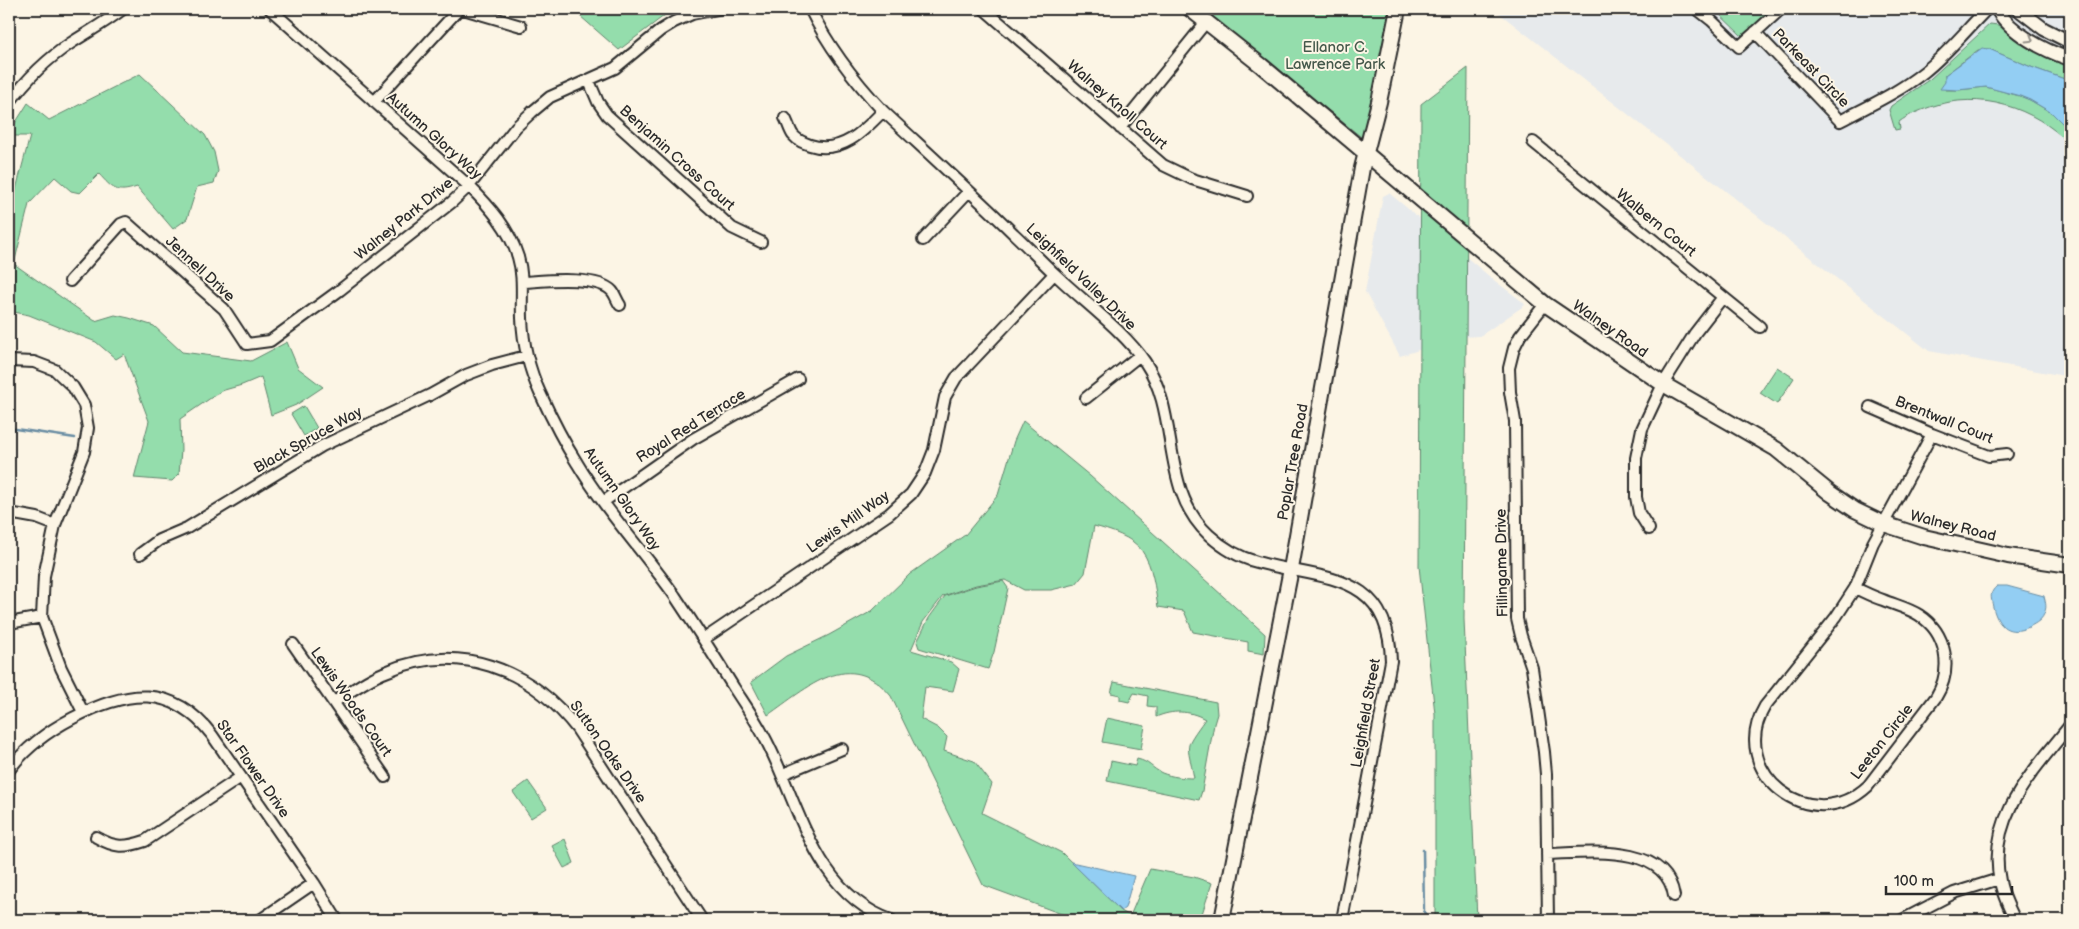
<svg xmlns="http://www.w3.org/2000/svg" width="2079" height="929" font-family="'Balsamiq Sans',sans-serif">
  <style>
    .built { fill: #e7eaec }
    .green { fill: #94ddac; stroke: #60846c }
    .water { fill: #93cef3; stroke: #698da3 }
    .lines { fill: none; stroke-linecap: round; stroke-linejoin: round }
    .stream { stroke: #698da3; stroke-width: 2.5 }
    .minor-casing { stroke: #2b2b2b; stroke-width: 14 }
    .tertiary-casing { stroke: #2b2b2b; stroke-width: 16 }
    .secondary-casing { stroke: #2b2b2b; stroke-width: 18 }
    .minor { stroke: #fcf5e5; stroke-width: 10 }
    .tertiary { stroke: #fcf5e5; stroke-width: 12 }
    .secondary { stroke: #fcf5e5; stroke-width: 14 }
    .oneway { stroke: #949088 }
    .labels { text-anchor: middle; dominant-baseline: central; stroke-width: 4; stroke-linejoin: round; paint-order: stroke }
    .park-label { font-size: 15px; fill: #45584b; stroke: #fcf5e5 }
    .street-label { font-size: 15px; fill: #2b2b2b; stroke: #fcf5e5 }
  </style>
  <rect width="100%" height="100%" fill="#fcf5e5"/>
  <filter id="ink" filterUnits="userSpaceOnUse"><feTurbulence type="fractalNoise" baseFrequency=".02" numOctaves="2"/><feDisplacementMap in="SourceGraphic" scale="10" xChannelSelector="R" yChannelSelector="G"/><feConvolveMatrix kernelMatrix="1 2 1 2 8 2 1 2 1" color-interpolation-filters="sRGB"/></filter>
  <g filter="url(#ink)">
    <!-- built -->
    <path class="built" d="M1494,9H2070V377L1929,351Z
      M1389,193L1495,281L1523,302L1525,305L1480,336L1460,337L1400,356L1365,292L1383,196Z"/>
    <!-- green -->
    <path class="green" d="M572,9H673L619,50Z
      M1204,9H1393L1366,141L1211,15Z
      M1714,9H1773L1744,38Z
      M1990,24L1998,25L2023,43L2070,65V81L2031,67L1989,49L1978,50L1945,75L1946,90H1958L1986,87L2020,96L2030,100L2052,113L2070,131V144C2033,107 1981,90 1930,107C1919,111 1908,115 1899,122L1900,129L1895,130L1889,110L1891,106L1930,79Z
      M1468,68L1464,619L1477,920H1435V714L1419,566L1421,104Z
      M140,74L205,135L214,152L218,171L214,183L197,187L187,219L173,229L137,187C116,194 113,189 99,174L80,193L71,191L55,177L29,204L14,264L95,321L115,315L129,318L154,326L182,352L251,361L287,342L298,368L323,387L296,405L271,415L261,377L242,385L221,391L180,419L181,450L179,474L172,481L134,478L149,421L124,354L116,359L96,342L29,315L9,311V216L30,136H9V133L28,103L49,120Z
      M1777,367L1794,378L1777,404L1760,393Z
      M304,406L317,428L304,436L291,414Z
      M1023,421L1090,476L1265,634L1264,654L1248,651V642L1193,632L1184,611L1158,607C1155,589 1153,566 1142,551C1133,537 1109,530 1094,526L1085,573L1076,584L1051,590H1024L1005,580L976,585L943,596L923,622L911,650L951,662L959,669L953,691L925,687L921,719L938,728L947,737L944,751L974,761L992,784L982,813L1062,853L1121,911L1130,916L1150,869L1194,877L1212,883L1200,920H1078L983,885L891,696C850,646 807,688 768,715L751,682L786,656L829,635L872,611L910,574L965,535L998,495L1014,441Z
      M1003,581L1008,588L994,652L988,669L919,648L917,642L929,618L945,596L976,586Z
      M1114,682L1216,702L1217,714L1214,724L1202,791L1199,800L1107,781L1111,761L1135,766L1137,759C1150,762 1151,768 1162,773C1172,777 1183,778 1194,778C1187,742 1183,750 1205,719C1189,710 1172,710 1156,717V707L1147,706L1148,696L1134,693L1129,702L1120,700V695L1111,693Z
      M1107,718L1145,726L1141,749L1102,742Z
      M528,781L547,808L531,818L513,792Z
      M565,839L574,863L564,868L552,846Z"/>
    <!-- water -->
    <path class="water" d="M1982,48L1989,49L2031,67L2070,81V131L2052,113L2030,100L2020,96L1986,87L1958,90L1940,89L1945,82V75Z
      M1997,586H2007L2044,596C2045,601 2047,606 2045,611C2043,620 2036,623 2029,627C2009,636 1998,627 1993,607C1991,597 1989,593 1997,586Z
      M1071,862L1134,876L1125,908L1121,911Z"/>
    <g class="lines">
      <!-- stream -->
      <path class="stream" d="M9,428L75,438
        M1423,850L1424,912L1429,920"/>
      <defs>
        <path id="minor" d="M270,9L469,186C490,207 509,228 518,257C524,277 521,297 522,318C523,344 529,369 540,393C551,417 563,441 577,463C605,510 643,551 675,596C695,626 715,657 734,688C745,705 757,722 766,740C799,803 814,893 891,920
          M463,9L521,26
          M810,9C829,48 853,79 883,111C927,152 971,192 1014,234C1029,248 1042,262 1057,276C1084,302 1124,331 1145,362C1181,415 1159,489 1209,535C1223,548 1238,557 1257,562C1320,580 1389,570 1391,661L1342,920
          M984,9L1163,165L1192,179L1247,196
          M1697,9L1711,20L1739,47L1781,9
          M1755,32L1840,121C1869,106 1899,92 1924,72C1947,54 1966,30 1987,9
          M589,81L598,102L607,115L732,228L761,242
          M374,102L459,9
          M9,103C26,80 47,59 71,43C88,32 106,22 123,9
          M785,118C788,123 790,131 793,135C798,141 804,143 810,145C841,155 864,131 883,111
          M1120,128L1206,22
          M1533,142L1760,327
          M923,240L969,191
          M70,281L121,224L126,222L224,309L247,344L270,341L340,290L452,202L469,186L516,127L532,112L550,97L615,68L661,30L674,22L692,14L718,9
          M523,282C543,281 597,275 612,291C615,294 617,301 620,305
          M1545,304L1520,336L1514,348L1509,368L1510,392L1515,421L1517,619L1521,636L1532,668L1544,752L1546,774L1548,920
          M9,361L34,362L55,370L73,387L84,405L88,428L84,452L55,525L44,576L42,617L61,668L83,712
          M1086,398L1140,355
          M1870,407L1932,434L1989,456L2007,454
          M603,502L693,439L798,379
          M9,513L37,518L55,525
          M1649,529L1639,513L1636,497V458L1642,429L1663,384L1695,333L1723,297
          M140,554L159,540L187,528L322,446L430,395L466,375L492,365L526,356
          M1855,588C1864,592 1873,597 1883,600C1895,605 1908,608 1919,615C1947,633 1953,669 1936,697L1868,786C1811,839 1726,772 1765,706L1836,617L1855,588L1873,543L1932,434
          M9,623L42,617
          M704,639L889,514L911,494L925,473L934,450L945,397L956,378L1054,274
          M293,644L385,777
          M334,702C350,692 366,680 383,673C457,640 530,668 577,729L702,920
          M9,770C26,747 48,731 73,718C126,690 172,683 212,735L314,883L337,920
          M783,774L842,749
          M96,837C115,848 124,848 145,841L241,777
          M1547,854C1586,853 1666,842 1674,896
          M260,920L314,883
          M1902,920L1954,893L1999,879
          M2015,920C2009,908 2002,894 2000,881C1986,817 2035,770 2070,725"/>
        <path id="tertiary" d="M1997,9C2010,33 2045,51 2070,59
          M2018,9L2044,29L2070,42"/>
        <path id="secondary" d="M1190,9L1262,66L1545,304L1663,384L1776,449L1830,493L1855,510L1884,524L1924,537L2008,556L2070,565
          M1222,920L1291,569L1362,168L1379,102L1398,9"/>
      </defs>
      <!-- minor casing -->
      <use href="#minor" class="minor-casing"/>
      <!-- tertiary casing -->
      <use href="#tertiary" class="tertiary-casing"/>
      <!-- secondary casing -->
      <use href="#secondary" class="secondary-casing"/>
      <!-- minor -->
      <use href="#minor" class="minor"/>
      <!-- tertiary -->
      <use href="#tertiary" class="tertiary"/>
      <!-- secondary -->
      <use href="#secondary" class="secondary"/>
    </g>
    <!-- one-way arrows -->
    <defs><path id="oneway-chevron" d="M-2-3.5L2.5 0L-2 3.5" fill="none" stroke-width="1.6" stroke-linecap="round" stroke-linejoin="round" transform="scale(1.25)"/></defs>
    <use class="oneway" href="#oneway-chevron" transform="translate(2030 39) rotate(32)"/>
  </g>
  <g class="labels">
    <!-- park labels -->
    <g class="park-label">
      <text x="1335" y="47">Ellanor C.<tspan x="1335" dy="17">Lawrence Park</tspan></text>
    </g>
    <!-- street labels -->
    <g class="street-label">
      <text transform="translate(1811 68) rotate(46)">Parkeast Circle</text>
      <text transform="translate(1117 105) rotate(41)">Walney Knoll Court</text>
      <text transform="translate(434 136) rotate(42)">Autumn Glory Way</text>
      <text transform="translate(677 158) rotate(42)">Benjamin Cross Court</text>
      <text transform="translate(404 219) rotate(-39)">Walney Park Drive</text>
      <text transform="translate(1656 223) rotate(39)">Walbern Court</text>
      <text transform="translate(200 269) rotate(43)">Jennell Drive</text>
      <text transform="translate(1081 277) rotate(44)">Leighfield Valley Drive</text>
      <text transform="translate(1610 329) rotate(35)">Walney Road</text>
      <text transform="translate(1944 420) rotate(22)">Brentwall Court</text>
      <text transform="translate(691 426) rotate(-32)">Royal Red Terrace</text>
      <text transform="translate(308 440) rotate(-29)">Black Spruce Way</text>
      <text transform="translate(1293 462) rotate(-80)">Poplar Tree Road</text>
      <text transform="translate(622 499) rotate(55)">Autumn Glory Way</text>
      <text transform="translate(848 522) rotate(-35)">Lewis Mill Way</text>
      <text transform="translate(1953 526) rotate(14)">Walney Road</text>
      <text transform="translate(1502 563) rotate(-91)">Fillingame Drive</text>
      <text transform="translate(351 702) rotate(55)">Lewis Woods Court</text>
      <text transform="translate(1366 713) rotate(-80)">Leighfield Street</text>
      <text transform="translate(1882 742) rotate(-52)">Leeton Circle</text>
      <text transform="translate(608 752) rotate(55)">Sutton Oaks Drive</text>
      <text transform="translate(253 769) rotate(55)">Star Flower Drive</text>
    </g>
  </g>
  <!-- margin -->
  <rect width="2079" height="929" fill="none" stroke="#fcf5e5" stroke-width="30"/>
  <rect x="15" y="15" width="2049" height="899" fill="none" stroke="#2b2b2b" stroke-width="2" filter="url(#ink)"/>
  <!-- scale -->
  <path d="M1886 886v8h126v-8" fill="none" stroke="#2b2b2b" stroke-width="2.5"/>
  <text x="1894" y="886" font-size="15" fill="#2b2b2b" stroke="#fcf5e5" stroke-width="4" paint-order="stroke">100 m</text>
</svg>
